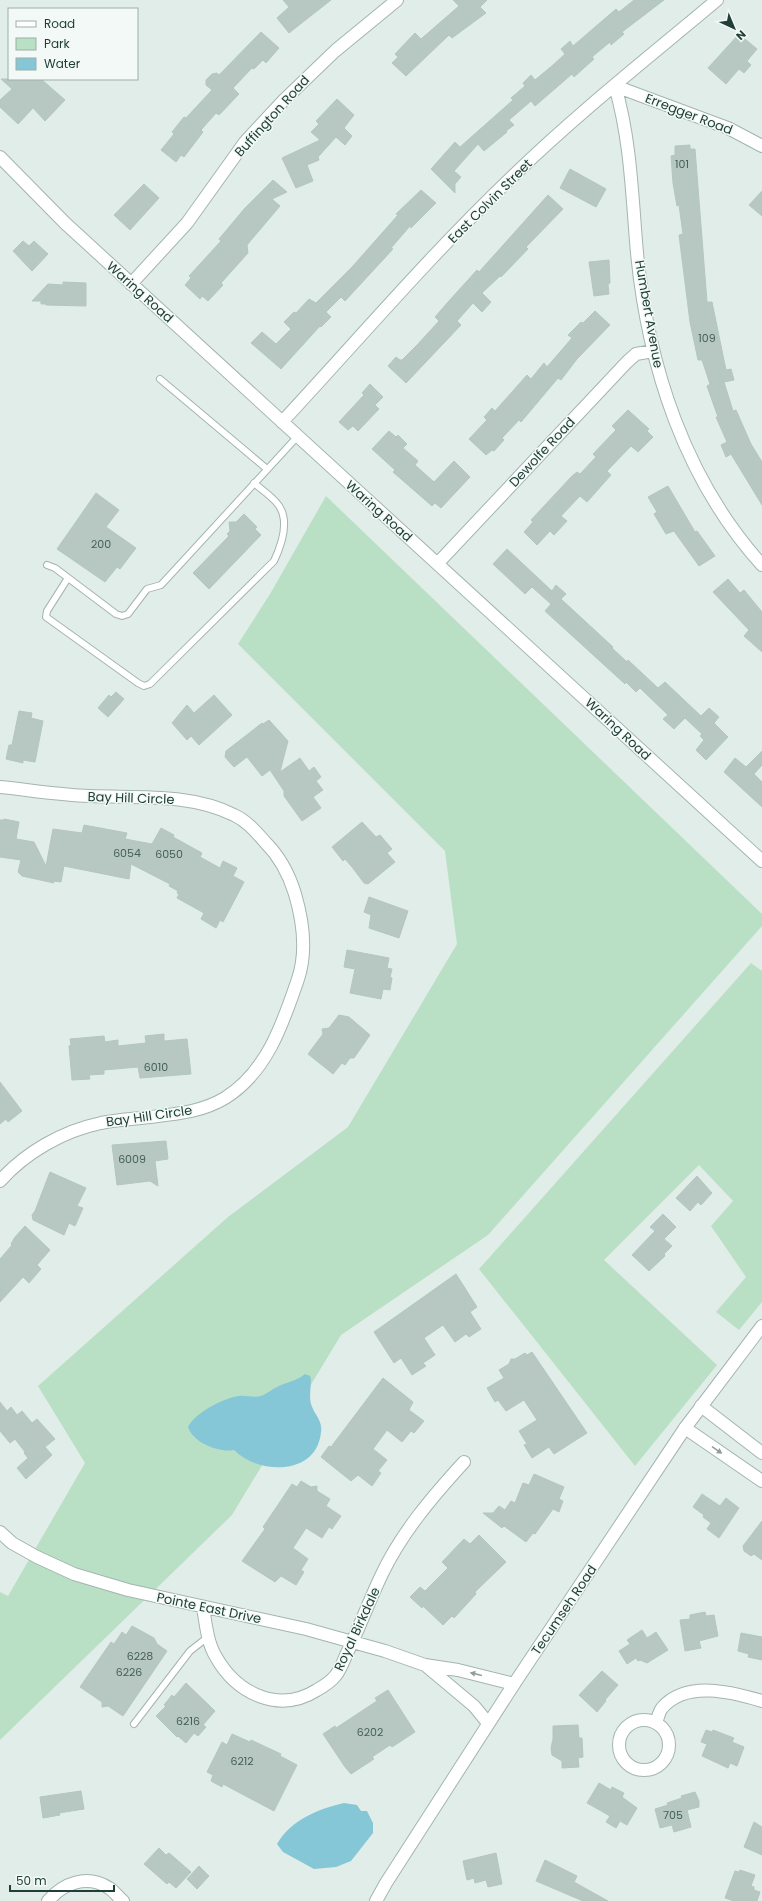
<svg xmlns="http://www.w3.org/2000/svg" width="762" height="1901" font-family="Poppins,sans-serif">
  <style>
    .green { fill: #b9e0c5 }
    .water { fill: #85c7d7 }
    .building { fill: #b6c8c1; stroke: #b3c7c0 }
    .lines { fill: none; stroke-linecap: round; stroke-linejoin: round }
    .service-casing { stroke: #a3b5b0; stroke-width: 8 }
    .minor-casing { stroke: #a3b5b0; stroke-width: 14 }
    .tertiary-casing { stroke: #a3b5b0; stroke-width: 14 }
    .service { stroke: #fff; stroke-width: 6 }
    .minor { stroke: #fff; stroke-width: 12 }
    .tertiary { stroke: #fff; stroke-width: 12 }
    .oneway { fill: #909f9c }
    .labels { text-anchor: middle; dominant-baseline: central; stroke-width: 3; stroke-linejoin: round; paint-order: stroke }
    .number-label { font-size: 11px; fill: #46615a }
    .street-label { font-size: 13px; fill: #203f38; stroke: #f2f9f6 }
  </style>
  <rect width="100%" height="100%" fill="#e1ede8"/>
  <!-- green -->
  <path class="green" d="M326,496L762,914V926L488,1235L341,1335L232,1515L0,1740V1592L8,1596L85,1463L38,1386L228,1217L348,1127L457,944L445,851L238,644L270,594Z
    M751,963L762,971V1302L739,1330L716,1312L746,1277L711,1226L733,1201L699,1165L604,1260L717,1365L635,1466L479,1269Z"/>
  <!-- water -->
  <path class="water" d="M305,1374L310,1376L311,1379C311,1386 309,1397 311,1404C314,1414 323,1421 321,1432C317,1476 259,1475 234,1450C220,1453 193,1443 188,1427C195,1413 223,1398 239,1396C246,1395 254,1398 261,1396C267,1394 272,1389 277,1387C287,1382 297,1381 305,1374Z
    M344,1803L357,1805L361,1811H367L373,1823V1833L351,1861L336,1867L314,1869L283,1852L277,1844C291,1820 318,1809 344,1803Z"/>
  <!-- building -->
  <path class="building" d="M283,0H331L289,33L277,18L289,7Z
    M453,0H487L480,7L486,13L452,38L449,35L406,76L392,63L398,57L395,54L415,33L421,39L459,6Z
    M634,0H664L622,32L624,34L611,45L610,42L592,57L594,59L574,77L572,74L535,106L531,101L509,120L514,125L506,131L507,132L484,151L478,144L454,171L461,177L455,184V193L431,169L455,142L460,147L513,100L511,98L525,86L523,83L531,75L535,80L553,65L565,54L561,49L570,41L573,46L616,9L619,12Z
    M261,32L279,48L266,63L263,60L254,69L252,68L233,88L239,94L219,115L216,113L201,130L203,132L184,157L181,155L176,162L161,150L174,134L172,132L184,117L186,118L212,90L206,85V80L212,74L217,73L219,75Z
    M739,34L757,49L747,61L751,65L744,73L739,69L726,84L708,68Z
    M1,79H41L65,100L45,121L33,108L18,124L0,107V100L12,89Z
    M337,99L354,115L344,128L352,136L345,145L336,137L318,157L319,160L307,165L313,181L296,188L282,158L320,140L311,132L319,124L316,121Z
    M690,145V149H695L707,302H712L726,370L731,369L734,380L724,382L733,411L736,410L751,444L762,462V505L731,454L726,457L721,445L727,442L716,417H718L707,386L710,384L702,360H698L690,322L679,235L683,234L679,205L677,206L673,183L671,156L675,155V146Z
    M570,169L606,189L596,207L560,188Z
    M273,180L287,192L272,199L280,206L247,245L248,253L221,283L223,285L208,301L202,296L200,299L185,285L191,278L189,276L221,241L219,239L245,208Z
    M144,184L159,198L130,230L114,215Z
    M421,190L436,203L411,228L410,226L391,248L393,249L345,301L341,297L326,312L331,317L321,327L320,326L281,369L251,343L262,332L276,344L291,329L284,322L294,312L296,313L309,299L316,303L352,267L398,215L396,214Z
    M762,191V216L749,205Z
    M548,195L563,209L526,247L528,249L501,277L500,276L482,293L491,302L482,312L473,303L457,321L461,325L406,383L388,366L396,357L400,360H402L418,344L439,321L435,317L448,302L477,270L479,272Z
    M23,241L29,246L34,241L48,254L32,271L13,251Z
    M609,260L610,283L608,284L609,294L594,296L589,262Z
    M63,282L86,283V306L46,305V304H41V301H32L48,284L63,285Z
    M595,311L610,325L577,359L561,380L558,378L521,422L519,420L502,438L504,440L494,451L492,450L486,455L469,439L487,420L484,417L492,408L495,411L527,375L531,379L544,363L547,367L572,338L568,335L581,322L583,323Z
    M370,384L383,397L375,405L379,409L358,431L353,426L348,430L339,422L364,395L362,393Z
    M628,410L649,429L647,431L653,437L638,452L631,446L607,471L611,475L587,502L580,496L561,516L567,521L554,535L550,531L537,545L524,532L533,522L531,520L572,476L577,472L580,474L596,457L593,454L616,430L612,426Z
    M389,431L396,437L398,435L407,444L403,448L418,461L415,465L434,482L454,461L470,477L441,508L435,503L432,506L393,472L395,470L372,449Z
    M668,486L695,532L697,531L715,556L699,566L674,531L666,534L654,514L657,512L648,497Z
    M96,493L119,510L106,527L136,548L120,569L117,567L105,582L57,549Z
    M244,514L257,527L255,529L261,535L209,589L193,573L229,536L227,534L230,531L229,522H236Z
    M507,549L552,591L556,585L566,594L561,599L613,647L612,648L627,662L628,660L658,688L665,682L701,716L709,708L719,717L714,723L728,737L706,760L696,750L704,740L700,736L702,734L685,718L674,729L663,719L668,715L640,688L636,692L626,682L625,684L545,611L551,604L532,587L525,594L493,564Z
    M728,579L740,593L744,590L762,612V652L744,636L749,630L713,592Z
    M116,692L124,699L108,717L98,708L109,695L111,697Z
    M214,695L232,715L199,745L191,736L187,740L172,723L187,705L194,713Z
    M19,711L32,713L31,718L43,721L35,762L23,760V763L6,759L9,745H12Z
    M269,720L288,741L280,772L300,758L309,771L314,767L321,777L316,781L323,790L313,797L321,808L302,821L284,796V791L270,770L262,776L247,757L234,767L225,757L226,751L262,723L263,724Z
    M762,751V765L754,774L762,782V807L724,772L735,758L746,767Z
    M4,819L19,822L16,839L34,842L46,866L53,829L82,833L84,825L127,833L125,839L152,844L161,828L174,835L173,837L202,853L200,857L220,868L223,861L237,868L233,876L244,882L223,922L220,920L216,928L201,919L204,913L177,898L179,894L177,893L178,891L169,886L170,884L131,864L129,879L64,866L61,882L53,881L54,883L22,876L18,872L21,860L0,857V820H4Z
    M362,822L376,837L380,835L392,849L387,853L395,862L368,884L364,883L352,867L345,859L343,861L332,847Z
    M369,897L408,911L399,938L369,928L371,915L364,912Z
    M347,950L389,958L387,968L392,969L390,977L392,978L390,990L383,989L381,999L350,993L355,969L344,967Z
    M339,1015L349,1017L370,1035L354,1058H350L345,1065L342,1063L333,1074L308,1054L323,1034L322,1029L329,1028Z
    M164,1034V1041L187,1039L191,1074L140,1078L138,1067L104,1070V1074L89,1075L90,1079L72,1080L69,1046L71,1045L70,1039L104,1036L105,1042L118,1040V1046L146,1043L145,1036Z
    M0,1082L22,1111L8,1122L6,1119L0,1124Z
    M166,1141L168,1159L155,1161L158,1186L150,1181L117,1185L112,1145Z
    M50,1172L86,1188L77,1206L83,1208L75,1226L69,1223L64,1235L33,1220L32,1215L35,1211Z
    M697,1176L712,1193L701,1205L698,1202L690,1211L676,1198Z
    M663,1214L676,1227L664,1239L672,1246L664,1254L665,1256L649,1271L632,1255L655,1231L650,1227Z
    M25,1226L50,1250L37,1265L41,1269L29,1283L23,1277L0,1302V1259L12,1245L11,1244L15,1237Z
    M456,1274L477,1307L470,1312L481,1329L469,1337L466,1334L455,1342L443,1325L424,1338L435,1355L423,1363L426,1366L412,1375L401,1358L394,1363L374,1332Z
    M532,1352L587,1433L554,1454L549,1447L532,1458L524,1445L527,1444L519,1431L537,1420L524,1400L506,1411L498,1400L495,1402L487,1388L504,1378L499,1370L509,1364L511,1359H515L525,1353L527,1355Z
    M383,1378L413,1402L409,1410L424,1421L414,1433L411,1431L402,1442L387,1430L373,1449L387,1460L378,1471L381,1473L372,1486L358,1475L351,1481L321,1457L329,1446L331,1447Z
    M0,1402L7,1411L11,1407L17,1415L22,1411L32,1423L37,1419L55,1439L45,1447L52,1455L26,1479L17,1468L28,1458L24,1453L25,1452L15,1439L10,1443L0,1431Z
    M534,1474L564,1487L559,1499L563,1501L559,1512L553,1509L535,1534L533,1533L526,1542L504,1526L502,1528L483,1513H493L499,1506L505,1510L511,1501L515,1503L523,1483L529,1485Z
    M301,1481L311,1487L317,1486V1491L330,1499L326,1506L341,1516L332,1529L329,1527L322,1538L306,1528L293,1548L308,1559L301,1570L304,1572L296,1585L281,1576L275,1582L242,1561L265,1529L263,1527L292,1484L297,1487Z
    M702,1494L720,1506L726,1498L739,1508L719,1538L707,1529L711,1523L703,1517L704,1515L693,1507Z
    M762,1521V1560L754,1554L751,1556L744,1551L743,1546Z
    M479,1535L506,1562L475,1592L476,1594L454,1618L452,1616L443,1625L423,1606L422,1608L410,1597L420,1587L425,1591L448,1568L442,1562L464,1539L470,1544Z
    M705,1612L706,1616L714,1615L718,1636L699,1641L701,1648L685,1651L680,1620L690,1619V1615Z
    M132,1626L154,1638L157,1644L167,1651L123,1716L108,1706L102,1707V1702L80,1687L111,1642L114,1644L122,1632L126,1635Z
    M642,1630L647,1638L656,1632L668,1650L647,1663L640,1660L638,1661L636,1658L627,1664L619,1651L630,1644L627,1640Z
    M741,1633L762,1637V1660L748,1657L749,1654L738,1651Z
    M602,1671L618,1685L605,1700L606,1701L597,1712L579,1695Z
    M186,1683L215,1711L203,1725L206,1727L198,1736L194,1733L186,1743L178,1736L177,1737L156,1716L166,1706L164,1705L172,1695L174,1697Z
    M388,1690L415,1732L392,1747L390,1745L372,1757L374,1759L351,1774L345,1767L323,1734L335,1726L336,1728L377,1701L375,1698Z
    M578,1725L579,1738H582L583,1757L578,1758L579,1767L562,1768V1761L552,1755L551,1748L553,1739V1726Z
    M706,1730L712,1732L713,1730L734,1738L732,1742L744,1747L737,1766L730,1763L728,1768L702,1756L707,1744L701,1742Z
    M232,1734L250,1742L251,1740L281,1754L280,1756L297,1765L274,1811L223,1784L222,1787L211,1781L213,1775L207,1772L222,1742L227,1745Z
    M599,1783L611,1790L612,1787L624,1793L622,1797L637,1808L627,1825L620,1821L616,1828L606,1822L610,1816L587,1803Z
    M81,1791L84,1809L59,1813L60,1815L43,1818L40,1797Z
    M695,1792L699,1801V1807L687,1810L691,1827L674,1832L672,1825L660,1828L655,1809L668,1805L667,1803L682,1798L681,1796Z
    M754,1822L762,1827V1855L744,1847Z
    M159,1848L166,1855L169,1853L191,1872L176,1888L169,1882L167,1884L144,1864Z
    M496,1853L502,1884L488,1887L486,1880L475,1883L474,1878L467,1880L463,1861Z
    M545,1860L577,1876L574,1882L608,1901H583L536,1881Z
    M199,1866L209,1876L197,1889L187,1879Z
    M740,1870L755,1875L751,1886L754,1887V1890L760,1892L757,1901H734L725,1898L735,1871L739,1872Z"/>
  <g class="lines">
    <defs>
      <path id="service" d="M160,379L267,469
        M47,565L55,568L116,614L122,616L128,614L147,589L161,585L298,436
        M68,578L47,611L46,617L138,683L144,686L150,684L274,561C282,544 291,518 276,502C270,495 261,489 254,483
        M134,1724L190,1651L208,1637"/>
      <path id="minor" d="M615,86C631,141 632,197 637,253C648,366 685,480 762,565
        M615,86L728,128L762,146
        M0,157L65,223L762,861
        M131,284L187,223L245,142L284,100L335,51L397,0
        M282,422C359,339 432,253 514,175C578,113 649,57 717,0
        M438,563L627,362L636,354L653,351
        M0,787C30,790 60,795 90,796C137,798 191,793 234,815C247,821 256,832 265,842C280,857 289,874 295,894C303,921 307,952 298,979C283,1023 267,1072 225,1098C202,1112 176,1114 150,1117C134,1119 117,1120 101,1123C63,1131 26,1152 0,1181
        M701,1406L762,1453
        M685,1428L762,1481
        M0,1532L12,1543L37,1557L74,1574L128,1590L306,1629L385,1651L425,1665L458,1670L514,1684
        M203,1608C206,1624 207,1642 216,1657C237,1694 279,1714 317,1690C324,1686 331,1682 336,1675C341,1669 344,1659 348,1651C360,1626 370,1599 382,1574C402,1532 433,1496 464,1462
        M425,1665L474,1706L488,1723
        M619 1745a25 25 0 1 1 50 0a25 25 0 1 1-50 0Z
        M656,1722C658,1718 659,1712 662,1708C686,1680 732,1692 762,1701
        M48,1901C63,1883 87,1874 109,1888C114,1891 118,1897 123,1901"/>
      <path id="tertiary" d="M376,1901L386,1883L514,1684L685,1428L762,1326"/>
    </defs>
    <!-- service casing -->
    <use href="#service" class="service-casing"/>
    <!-- minor casing -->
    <use href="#minor" class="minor-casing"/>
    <!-- tertiary casing -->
    <use href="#tertiary" class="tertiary-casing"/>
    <!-- service -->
    <use href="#service" class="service"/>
    <!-- minor -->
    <use href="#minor" class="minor"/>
    <!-- tertiary -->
    <use href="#tertiary" class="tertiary"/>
  </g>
  <!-- one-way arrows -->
  <defs><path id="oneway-solid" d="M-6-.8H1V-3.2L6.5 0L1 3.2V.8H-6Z"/></defs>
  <g class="oneway">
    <use href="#oneway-solid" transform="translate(717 1450) rotate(34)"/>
    <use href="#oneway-solid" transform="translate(476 1674) rotate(-166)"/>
  </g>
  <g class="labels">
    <!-- number labels -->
    <g class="number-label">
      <text x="682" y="164">101</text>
      <text x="707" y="338">109</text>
      <text x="101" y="544">200</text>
      <text x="127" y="853">6054</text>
      <text x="169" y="854">6050</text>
      <text x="156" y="1067">6010</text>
      <text x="132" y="1159">6009</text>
      <text x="140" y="1656">6228</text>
      <text x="129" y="1672">6226</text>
      <text x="188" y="1721">6216</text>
      <text x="370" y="1732">6202</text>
      <text x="242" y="1761">6212</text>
      <text x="673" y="1815">705</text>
    </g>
    <!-- street labels -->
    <g class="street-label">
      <text transform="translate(689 114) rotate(21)">Erregger Road</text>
      <text transform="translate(272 116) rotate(-48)">Buffington Road</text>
      <text transform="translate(490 201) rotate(-45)">East Colvin Street</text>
      <text transform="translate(140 292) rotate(42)">Waring Road</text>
      <text transform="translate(649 314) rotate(80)">Humbert Avenue</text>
      <text transform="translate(542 452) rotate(-47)">Dewolfe Road</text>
      <text transform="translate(379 511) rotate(42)">Waring Road</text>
      <text transform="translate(618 729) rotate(43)">Waring Road</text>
      <text transform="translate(131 798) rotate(2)">Bay Hill Circle</text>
      <text transform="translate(149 1116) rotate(-8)">Bay Hill Circle</text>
      <text transform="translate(209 1608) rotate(12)">Pointe East Drive</text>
      <text transform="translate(564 1610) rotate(-56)">Tecumseh Road</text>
      <text transform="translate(357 1629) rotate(-65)">Royal Birkdale</text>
    </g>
  </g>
  <!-- legend -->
  <rect x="8" y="8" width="130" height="72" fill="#f2f9f6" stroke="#9eafaa"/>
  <rect x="16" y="21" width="20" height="6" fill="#ffffff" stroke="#9eafaa"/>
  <text x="44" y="28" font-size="12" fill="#203f38">Road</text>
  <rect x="16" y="38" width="20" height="12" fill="#b9e0c5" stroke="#9eafaa"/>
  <text x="44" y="48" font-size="12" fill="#203f38">Park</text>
  <rect x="16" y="58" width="20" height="12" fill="#85c7d7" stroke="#9eafaa"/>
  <text x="44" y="68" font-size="12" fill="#203f38">Water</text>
  <!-- north arrow -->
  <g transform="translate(734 28) rotate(136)" stroke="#f2f9f6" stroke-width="3" paint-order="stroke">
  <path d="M0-3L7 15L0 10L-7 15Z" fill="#203f38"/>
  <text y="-6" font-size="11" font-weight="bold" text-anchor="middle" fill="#203f38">N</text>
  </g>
  <!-- scale -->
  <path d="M10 1885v6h104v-6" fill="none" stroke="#203f38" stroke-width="2"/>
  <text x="16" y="1885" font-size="12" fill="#203f38" stroke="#f2f9f6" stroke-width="3" paint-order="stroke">50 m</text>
</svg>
